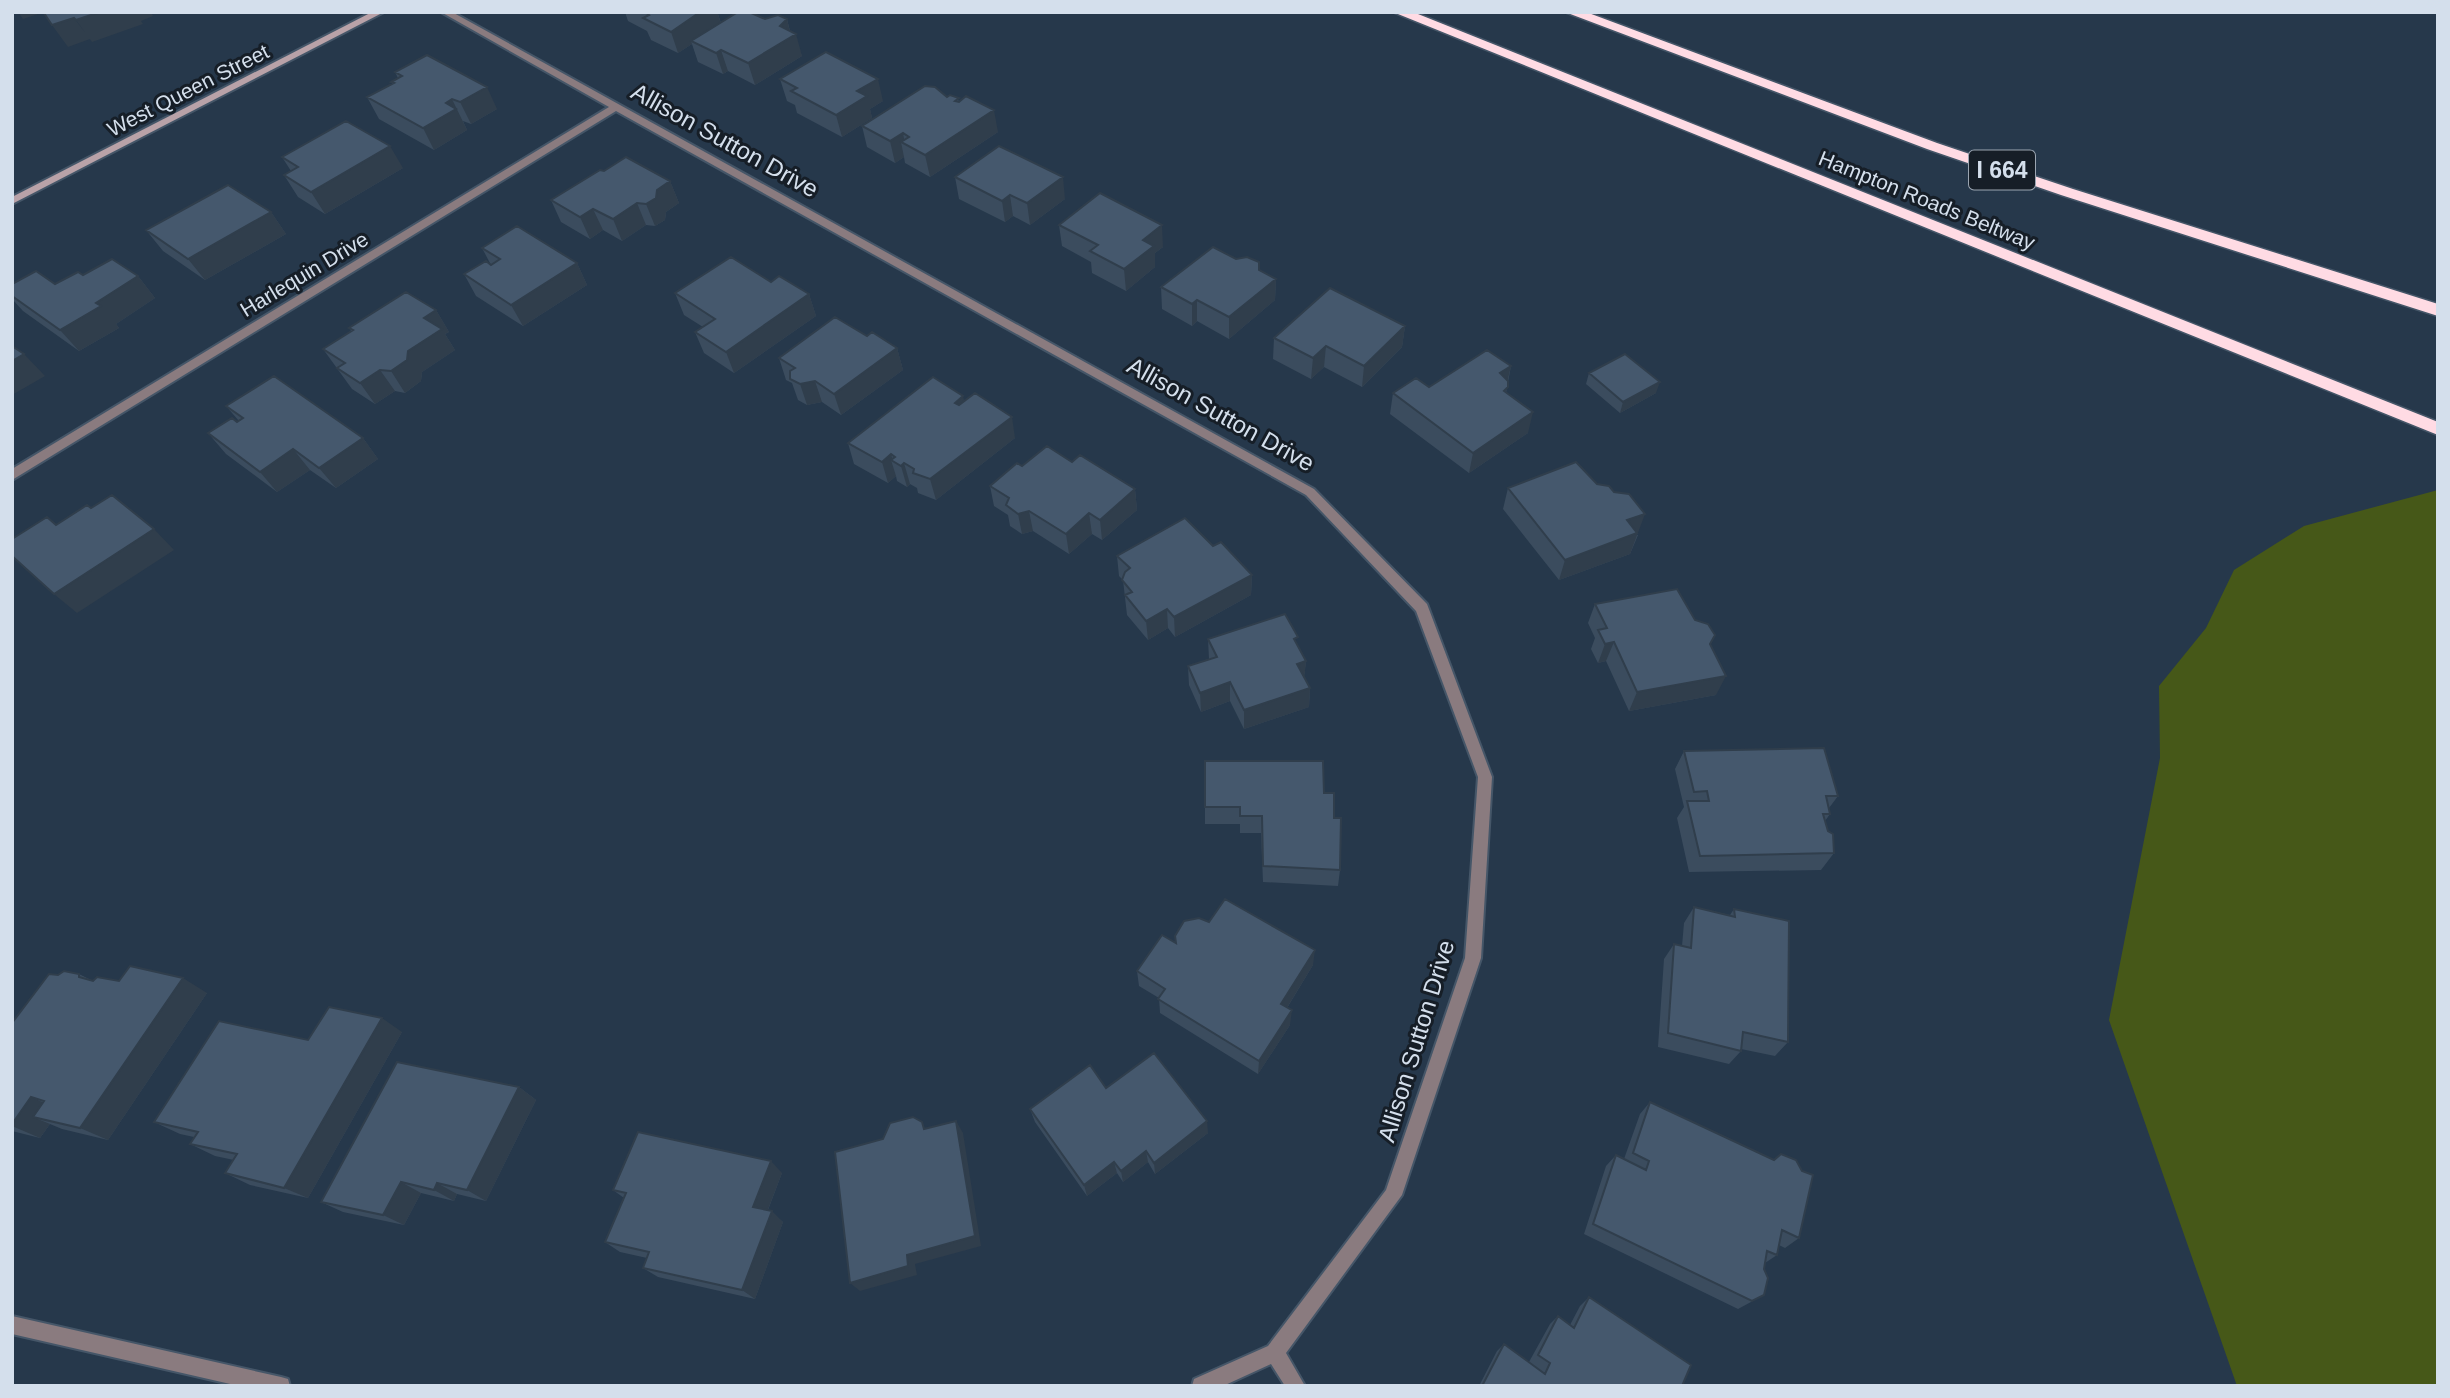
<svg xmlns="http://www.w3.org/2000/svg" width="2450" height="1398" font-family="Helvetica,sans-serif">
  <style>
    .green { fill: #465818 }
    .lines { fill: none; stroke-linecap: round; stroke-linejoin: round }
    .street-casing { stroke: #455668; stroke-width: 4 }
    .secondary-casing { stroke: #455668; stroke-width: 4 }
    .highway-casing { stroke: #455668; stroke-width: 3 }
    .street { fill: #8a7b7f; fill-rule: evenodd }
    .secondary { fill: #b9a2a8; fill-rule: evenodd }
    .highway { fill: #ffdbe4; fill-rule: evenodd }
    .wall { fill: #3b4c5e }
    .shaded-wall { fill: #303e4c }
    .building { fill: #45586d; stroke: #303e4c; stroke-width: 2 }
    .labels { text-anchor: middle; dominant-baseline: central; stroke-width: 6; stroke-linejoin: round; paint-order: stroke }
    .far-street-label { font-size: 21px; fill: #d4dfec; stroke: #161e27 }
    .shield { fill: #161e27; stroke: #9ba5b1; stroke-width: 2 }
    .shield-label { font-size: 23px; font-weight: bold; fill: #d4dfec }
    .street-label { font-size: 24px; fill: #d4dfec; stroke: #161e27 }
  </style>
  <rect width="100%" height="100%" fill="#26384b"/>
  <!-- green -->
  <path class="green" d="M2438,490V1386H2237L2109,1020L2160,758L2159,686L2206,628L2234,570L2304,526Z"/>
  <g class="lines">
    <defs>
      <path id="street" d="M441,12H452L1314,489L1427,604L1492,777L1481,958L1402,1195L1286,1353L1305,1386H1285L1271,1364L1223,1386H1192L1194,1379L1268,1346L1386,1190L1465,958L1478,777L1416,611L1306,495L616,111L12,480V469L609,107Z
        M12,1316L281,1377L288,1379L290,1386H239L12,1334Z"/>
      <path id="secondary" d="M372,12H384L12,204V197Z"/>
      <path id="highway" d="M1393,12H1413L2438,422V435Z
        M1565,12H1586L1937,143L2073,189L2438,304V316L2061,195L1927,149Z"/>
    </defs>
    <!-- street casing -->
    <use href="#street" class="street-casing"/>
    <!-- secondary casing -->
    <use href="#secondary" class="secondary-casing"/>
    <!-- highway casing -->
    <use href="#highway" class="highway-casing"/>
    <!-- street -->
    <use href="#street" class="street"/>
    <!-- secondary -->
    <use href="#secondary" class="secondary"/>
    <!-- highway -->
    <use href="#highway" class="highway"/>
  </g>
  <!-- wall -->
  <path class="wall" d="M625,12H721L718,14L721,23L765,19H787L790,31L802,56L755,85L728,71L723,74L698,62L692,44L678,53L651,40L647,31L628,21Z
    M395,72L497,109L471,124L463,121L467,130L434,150L379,119L367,97L393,84L391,82L398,78Z
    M780,79L883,101L870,109L872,118L842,137L797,113L795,105L787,101Z
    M947,97L960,101L998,132L930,177L905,163L904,157L895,163L867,147L862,126Z
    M282,157L403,168L325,214L298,197L284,175L291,171Z
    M604,171L670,181L679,203L666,212L665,220L655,226L646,225L622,241L603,230L590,239L561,222L551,200Z
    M955,177L1065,199L1030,225L1013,216L1005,222L959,199Z
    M271,212L286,234L205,280L163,251L146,230Z
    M1059,225L1163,247L1155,253V267L1126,291L1092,273L1091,262L1062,246Z
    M482,248L577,263L587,285L523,326L476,296L464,274L491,265Z
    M1259,270L1276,279L1275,300L1229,339L1197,321L1192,326L1162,309L1161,287Z
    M83,275L138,276L155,298L116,324L119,328L79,351L23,311L12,299V284H55Z
    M771,282L809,294L816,316L734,373L704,353L695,332L703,327L684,315L675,293Z
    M436,310L449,332L445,334L455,350L422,372L421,381L405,393L395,391L375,404L352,389L323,349L351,331L349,328Z
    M1405,326L1402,347L1362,387L1324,367L1311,379L1273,359L1274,338Z
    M867,336L897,348L903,370L841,415L822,402L807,405L798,400L792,383L786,380L779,358Z
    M1511,366L1506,393L1528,433L1469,473L1390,414L1393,393L1429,387Z
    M1589,373L1656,393L1620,413L1586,384Z
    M964,401L1015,438L936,500L918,493L917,488L910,484L907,487L897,481L896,476L888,483L854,464L848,443Z
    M226,406L363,438L378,459L336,488L310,470L277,492L226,454L208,433L239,421Z
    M1072,462L1135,489L1137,510L1102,540L1092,534L1069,554L1033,531L1022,534L1010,526L1008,515L994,506L990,486L1022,466Z
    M1508,488L1638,535L1630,554L1559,580L1503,509Z
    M1213,546L1252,575L1251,595L1175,637L1168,628L1148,640L1127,615L1123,580L1119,576L1117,556Z
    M1595,604L1695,620L1715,635L1710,645L1716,695L1629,711L1606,661L1598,663L1591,649L1595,638L1588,623Z
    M1208,639L1297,646L1306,661L1304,677L1310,688L1309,707L1244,729L1230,701L1201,712L1189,685L1188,666L1209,659Z
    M1684,751L1838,796L1829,808L1830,814L1825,821L1834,853L1821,870L1689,872L1677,818L1684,807L1675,769Z
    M1324,793L1334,818L1340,870L1338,886L1263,882L1261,833H1240V824H1205V807Z
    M1694,907L1730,915L1734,909L1788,1042L1775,1056L1741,1049V1051L1729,1064L1658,1047L1664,959L1674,944L1682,946L1684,923Z
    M1175,943L1313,965L1287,1008L1290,1025L1258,1074L1160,1013L1159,998L1139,986L1137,971Z
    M79,974L93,981H119L207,993L108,1140L62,1129L50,1124L40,1138L12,1131V1023L58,975Z
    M402,1032L308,1198L250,1185L225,1173L234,1160L215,1156L190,1144L194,1137L180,1134L154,1122L308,1040Z
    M519,1087L536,1100L486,1201L457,1194L454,1201L421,1193L404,1225L343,1212L321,1202Z
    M1106,1088L1208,1133L1155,1174L1148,1162L1123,1182L1117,1173L1087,1196L1035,1122L1030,1109Z
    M1650,1102L1799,1238L1785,1248L1779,1245L1777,1255L1765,1263L1764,1269V1295L1738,1309L1584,1234L1606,1166L1616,1155L1624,1159L1640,1114Z
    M782,1173L768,1210L783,1222L755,1299L658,1277L643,1268L647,1258L620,1252L605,1242L624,1198L613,1190Z
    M1589,1297L1682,1386H1479L1497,1351L1504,1344L1541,1371L1529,1362L1550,1324L1558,1316L1570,1325L1580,1306Z"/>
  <!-- shaded-wall -->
  <path class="shaded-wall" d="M18,12H44L23,19Z
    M100,12H151L153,16L141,21L143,24L92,42L76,20Z
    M700,12H721L718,14L721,24L691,41L692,44L678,53L671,32Z
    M74,18L90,39L68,47L52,25Z
    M787,19L791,37L796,34L802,56L755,85L748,63Z
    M721,50L728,71L723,74L716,53Z
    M878,79L883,101L870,109L872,118L842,137L836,115L857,91Z
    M487,87L497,109L471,124L460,102Z
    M452,99L467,130L434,150L423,128L446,103Z
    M994,110L998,132L930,177L925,155Z
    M903,133L905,144L901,142L904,157L895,163L890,141Z
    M390,146L403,168L325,214L311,192Z
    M1063,177L1065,199L1030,225L1027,203Z
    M670,181L679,203L666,212L665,220L655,226L646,204L657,190Z
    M1010,195L1013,216L1005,222L1002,201Z
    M637,203L646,225L622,241L613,219Z
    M593,209L603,230L590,239L580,217Z
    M271,212L286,234L205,280L188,259Z
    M1162,225L1163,247L1155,253V267L1126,291L1124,269L1143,240Z
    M577,263L587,285L523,326L511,305Z
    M138,276L155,298L116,324L119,328L79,351L60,330L96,303Z
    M1276,279L1275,300L1229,339V317Z
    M809,294L816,316L734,373L726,352Z
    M1197,300V321L1192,326V304Z
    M436,310L449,332L445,334L455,350L422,372L421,381L405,393L391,371L408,351L424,318Z
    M1405,326L1402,347L1362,387L1364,366Z
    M1326,346L1324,367L1311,379L1313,358Z
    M897,348L903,370L841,415L834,394Z
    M24,354L45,376L12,395V361Z
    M1511,366L1506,387L1500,373Z
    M380,370L395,391L375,404L360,383Z
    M815,381L822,402L807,405L800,384Z
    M1660,382L1656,393L1620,413L1623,402Z
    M963,396L968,417L955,403Z
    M1533,412L1528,433L1469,473L1473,453Z
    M1012,417L1015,438L936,500L930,479Z
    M363,438L378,459L336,488L319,468Z
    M293,449L310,470L277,492L260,472Z
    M891,454L893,461L891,460L896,476L888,483L882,462Z
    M904,463L910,484L907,487L901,466Z
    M1135,489L1137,510L1102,540L1100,520Z
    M1029,511L1033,531L1022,534L1018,514Z
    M1089,513L1092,534L1069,554L1066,534Z
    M1645,514L1630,554L1559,580L1565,560L1627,520Z
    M154,529L174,550L77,613L54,594Z
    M1252,575L1251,595L1175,637L1174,617Z
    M1167,609L1168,628L1148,640L1146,621Z
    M1614,642L1606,661L1598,663L1605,644Z
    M1306,661L1304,680L1297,664Z
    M1726,676L1716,695L1629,711L1637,692Z
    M1230,682V701L1201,712L1200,693Z
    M1310,688L1309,707L1244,729V710Z
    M1315,950L1313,965L1280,1019L1281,1004Z
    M183,978L207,993L108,1140L80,1128Z
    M1292,1010L1290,1025L1258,1074L1259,1061Z
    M382,1018L402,1032L308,1198L284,1188Z
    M519,1087L536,1100L486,1201L467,1190Z
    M31,1097L60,1110L33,1117L50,1124L40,1138L12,1126V1124Z
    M956,1121L963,1133L981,1246L915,1264L917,1275L860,1291L850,1283L907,1255Z
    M1207,1121L1208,1133L1155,1174L1154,1163Z
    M1146,1151L1148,1162L1123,1182L1121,1171Z
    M771,1161L782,1173L765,1217L753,1207Z
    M1114,1162L1117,1173L1087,1196L1084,1185Z
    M401,1182L421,1193L404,1225L383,1215Z
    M437,1183L457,1194L454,1201L434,1190Z
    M772,1211L783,1222L755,1299L742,1290Z"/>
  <!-- building -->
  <path class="building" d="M47,12H100L76,20L74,18L52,25L44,13Z
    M645,12H700L671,32L643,18L649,15Z
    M738,12H749L765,19L778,15L787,19L780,26L796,34L748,63L721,50L716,53L691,41Z
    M826,52L878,79L857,91L867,96L836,115L791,91L797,88L780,79Z
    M427,55L487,87L460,102L452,99L446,103L456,109L423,128L367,97L394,83L391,82L402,76L395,72Z
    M925,86L935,87L947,97L950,95L959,98L955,101L959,102L966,96L994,110L925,155L901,142L909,137L903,133L890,141L862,126Z
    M346,121L390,146L311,192L284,175L298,167L282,157Z
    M999,146L1063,177L1027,203L1010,195L1002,201L955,177Z
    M626,157L670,181L657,190L656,198L646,204L637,203L613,219L593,209L580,217L551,200L600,170L604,171Z
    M228,185L271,212L188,259L146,230Z
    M1100,193L1162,225L1143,240L1154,246L1124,269L1090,251L1098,245L1059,225Z
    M517,226L577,263L511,305L464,274L486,261L491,265L500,259L482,248Z
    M1213,247L1236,259L1247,257L1259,262V270L1276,279L1229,317L1197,300L1192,304L1161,287Z
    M731,257L771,282L779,276L809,294L726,352L695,332L715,319L675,293Z
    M112,259L138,276L96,303L101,306L60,330L12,296V284L36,271L55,284L78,272L83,275Z
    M1330,288L1405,326L1364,366L1326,346L1313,358L1274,338Z
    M406,292L436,310L424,318L442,329L408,351L407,360L391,371L380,370L360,383L337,368L345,363L323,349L353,330L349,328Z
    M835,317L867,336L872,332L897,348L834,394L815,381L800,384L790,379V371L795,368L779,358Z
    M12,346L24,354L12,361Z
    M1487,350L1511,366L1500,373L1508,381V387L1504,391L1533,412L1473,453L1393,393L1416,378L1429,387Z
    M1625,354L1660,382L1623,402L1589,373Z
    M274,376L363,438L319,468L293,449L260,472L208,433L232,418L237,422L243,418L226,406Z
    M933,377L963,396L955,403L959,405L975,393L1012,417L930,479L913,473L914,469L904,463L901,466L891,460L895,457L891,454L882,462L848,443Z
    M1047,446L1072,462L1080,455L1135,489L1100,520L1089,513L1066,534L1029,511L1018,514L1006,505L1009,498L990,486L1017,463L1022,466Z
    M1576,462L1597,484L1609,486L1614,492L1629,494L1645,514L1627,520L1637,533L1565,560L1508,488Z
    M112,495L154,529L54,594L12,556V539L47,517L56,525L87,505L91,508Z
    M1185,518L1213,546L1221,542L1252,575L1174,617L1167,609L1146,621L1125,595L1132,592L1122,580L1125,572L1130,568L1117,556Z
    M1677,589L1695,620L1708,624L1715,635L1710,644L1726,676L1637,692L1614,642L1605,644L1598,630L1607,628L1595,604Z
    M1285,614L1298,637L1294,639L1306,661L1297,664L1310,688L1244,710L1230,682L1200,693L1188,666L1217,657L1208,639Z
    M1824,748L1838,796H1826L1830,814H1823L1828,831L1833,834L1834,853L1700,856L1687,801H1709L1707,791L1694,792L1684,751Z
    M1205,761H1323L1324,793H1334V818H1341L1340,870L1263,866L1262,816H1240V807H1205Z
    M1225,899L1315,950L1281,1004L1292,1010L1259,1061L1158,999L1165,989L1137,971L1162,935L1176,943L1175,936L1184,921L1199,918L1209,922Z
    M1694,907L1735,917L1734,909L1789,921L1788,1042L1743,1032L1741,1051L1668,1033L1674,944L1691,948Z
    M130,966L183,978L80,1128L33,1117L44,1101L31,1097L12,1124V1023L49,974L58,975L64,971L79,974V977L93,981L97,977L119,981Z
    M329,1007L382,1018L284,1188L225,1173L237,1154L190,1144L198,1132L154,1122L219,1021L308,1040Z
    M1154,1053L1207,1121L1154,1163L1146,1151L1121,1171L1114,1162L1084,1185L1030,1109L1090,1065L1106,1088Z
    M397,1062L519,1087L467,1190L437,1183L434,1190L401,1182L383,1215L321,1202Z
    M1650,1102L1774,1160L1781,1154L1796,1160L1802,1171L1813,1175L1799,1238L1782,1230L1777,1255L1767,1251L1764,1269L1768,1278L1764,1295L1752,1301L1593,1224L1616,1155L1646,1170L1649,1161L1633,1153Z
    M913,1117L922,1122L924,1129L956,1121L975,1236L907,1255L908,1266L850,1283L835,1152L883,1139L890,1123Z
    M638,1132L771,1161L753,1207L772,1211L742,1290L643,1268L649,1252L605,1242L626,1193L613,1190Z
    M1589,1297L1691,1365L1682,1386H1482L1504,1344L1545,1374L1550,1363L1538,1355L1558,1316L1574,1328Z"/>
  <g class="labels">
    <!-- far-street labels -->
    <g class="far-street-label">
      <text transform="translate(188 90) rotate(-27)">West Queen Street</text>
      <text transform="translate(1927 200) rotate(22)">Hampton Roads Beltway</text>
      <text transform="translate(304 274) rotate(-31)">Harlequin Drive</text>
    </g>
    <!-- shield labels -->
    <rect class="shield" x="1969" y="150.5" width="66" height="39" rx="5"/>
    <g class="shield-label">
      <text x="2002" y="170">I 664</text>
    </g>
    <!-- street labels -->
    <g class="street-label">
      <text transform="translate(725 140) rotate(29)">Allison Sutton Drive</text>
      <text transform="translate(1221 414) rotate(29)">Allison Sutton Drive</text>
      <text transform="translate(1416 1041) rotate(-73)">Allison Sutton Drive</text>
    </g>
  </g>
  <!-- border -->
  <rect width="2450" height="1398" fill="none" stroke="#d4dfec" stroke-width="28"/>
</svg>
